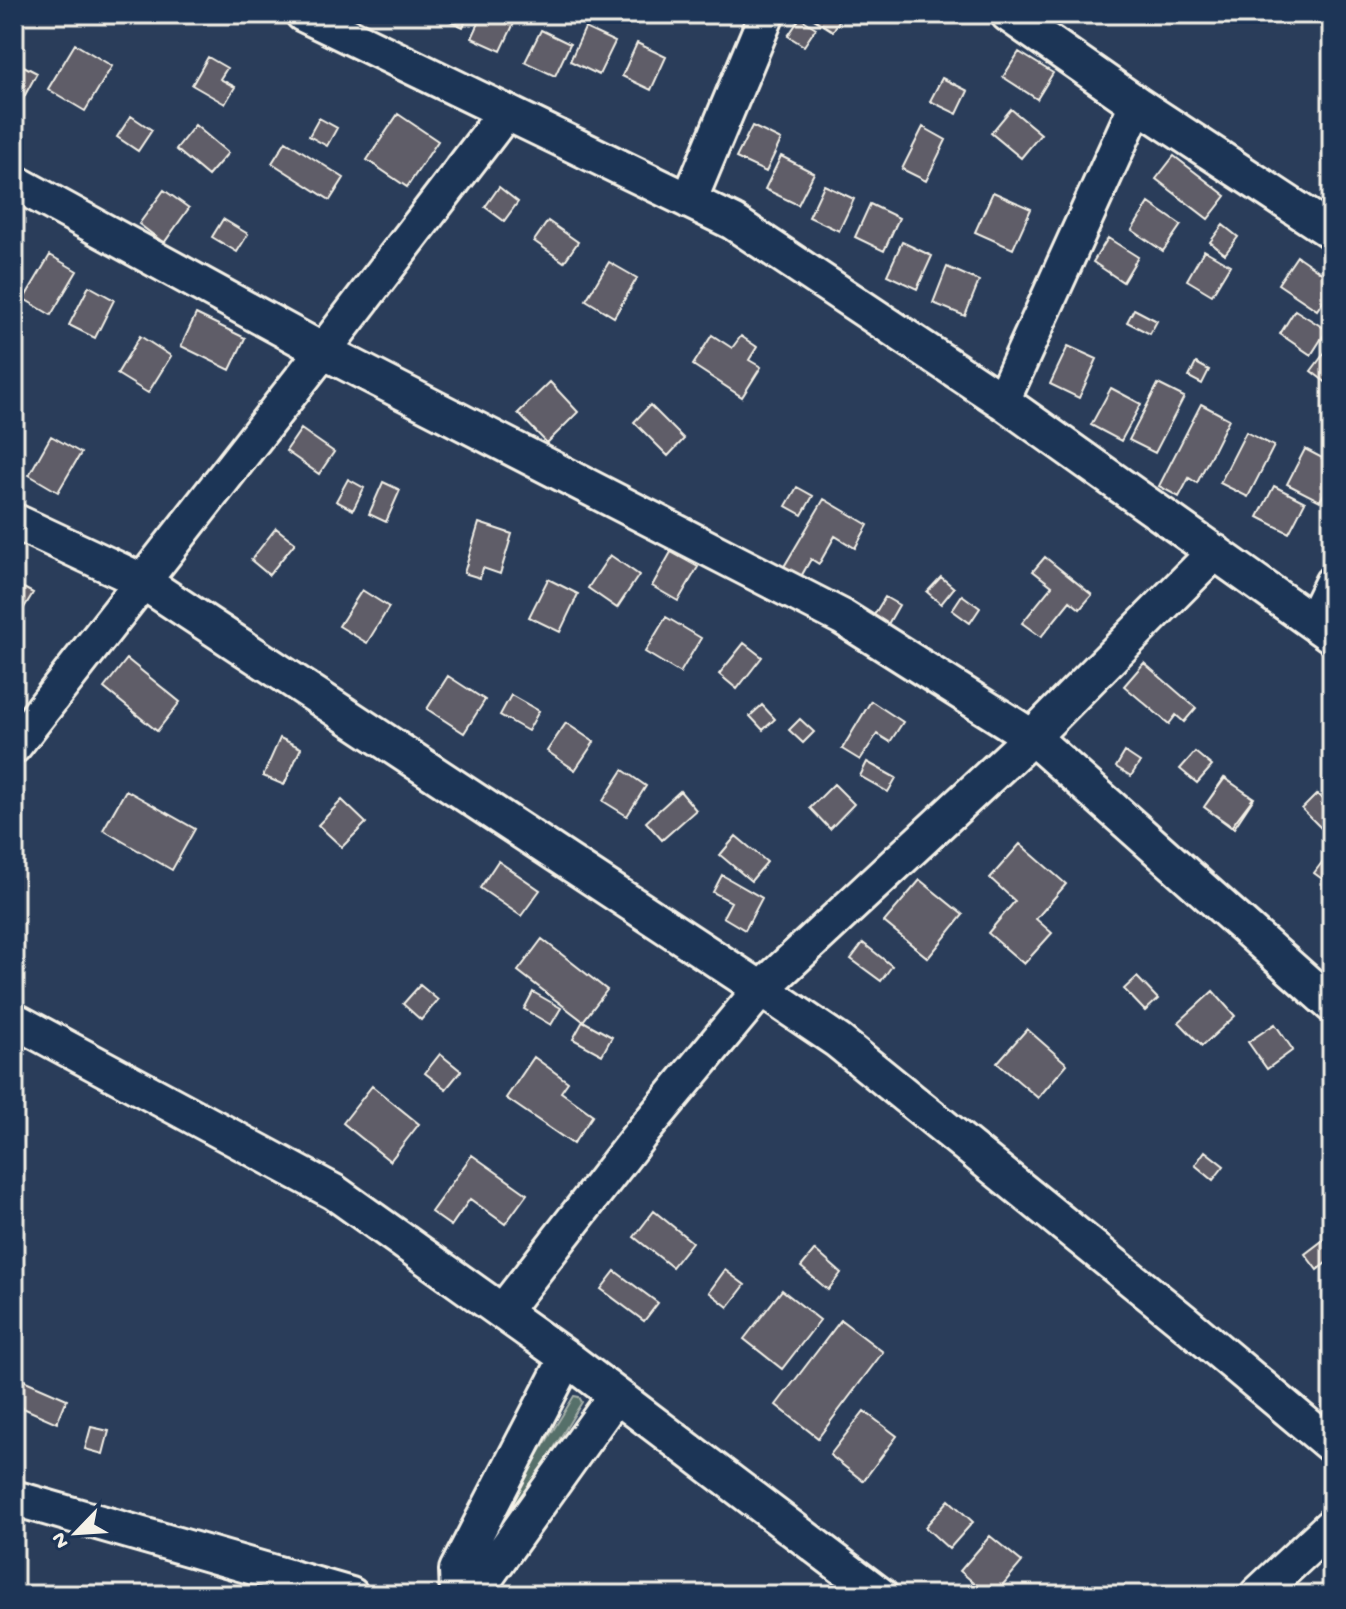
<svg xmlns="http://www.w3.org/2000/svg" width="1346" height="1609" font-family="'Gochi Hand',sans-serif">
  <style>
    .green { fill: #576f6b; stroke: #a6b0aa; stroke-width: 2 }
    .building { fill: #5e5d68; stroke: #f4f1e8; stroke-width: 2 }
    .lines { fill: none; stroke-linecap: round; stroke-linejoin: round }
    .minor-casing { stroke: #f4f1e8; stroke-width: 40 }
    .minor { stroke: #1d3557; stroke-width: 34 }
  </style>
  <rect width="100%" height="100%" fill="#2a3d5a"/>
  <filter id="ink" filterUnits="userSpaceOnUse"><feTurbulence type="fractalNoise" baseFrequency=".0125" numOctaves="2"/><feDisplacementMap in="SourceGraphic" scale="16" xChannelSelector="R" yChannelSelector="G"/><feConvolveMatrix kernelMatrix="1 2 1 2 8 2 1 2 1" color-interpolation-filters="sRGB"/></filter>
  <g filter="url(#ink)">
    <!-- green -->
    <path class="green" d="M574,1396L579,1397L582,1402L474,1580L465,1574Z"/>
    <!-- building -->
    <path class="building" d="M435,14H469L463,27Z
      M483,14H506L516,19L501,51L472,38Z
      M806,14H843L833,31Z
      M800,18L816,28L804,46L788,36Z
      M585,28L615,42L599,75L570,61Z
      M541,30L570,44L555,76L525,62Z
      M637,43L666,57L651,90L622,76Z
      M75,44L112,66L85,111L48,89Z
      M1019,52L1053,73L1037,99L1003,77Z
      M208,57L227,68L220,79L235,87L225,104L192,85Z
      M14,61L37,73L19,106L14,103Z
      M942,78L968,91L957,114L930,101Z
      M1011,109L1041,134L1021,158L991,133Z
      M398,114L438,141L407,187L367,160Z
      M131,116L152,130L138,151L117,137Z
      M319,118L337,128L327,146L309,136Z
      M195,125L228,153L208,176L176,149Z
      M752,126L781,140L766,172L736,158Z
      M923,127L946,140L926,181L902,169Z
      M286,141L344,178L330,200L272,163Z
      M781,156L814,173L798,205L765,189Z
      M1174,156L1226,196L1208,219L1156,179Z
      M824,185L854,199L839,231L809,217Z
      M499,187L518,202L504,221L485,207Z
      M164,190L189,208L164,243L139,224Z
      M993,192L1031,209L1013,249L975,232Z
      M1149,203L1181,225L1163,251L1132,230Z
      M870,204L899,218L884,251L855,237Z
      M223,219L248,234L237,252L212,237Z
      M548,221L578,242L564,262L534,241Z
      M1223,225L1238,237L1225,254L1210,242Z
      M1108,238L1138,257L1123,282L1093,262Z
      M902,242L932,256L917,289L887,275Z
      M1204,250L1230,265L1212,295L1187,280Z
      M50,255L77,271L51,315L24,299Z
      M1297,256L1332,280V287L1317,310L1278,284Z
      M609,262L637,278L614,317L586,300Z
      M947,267L979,281L965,316L933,303Z
      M89,286L114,300L95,338L69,325Z
      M1134,309L1157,321L1150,334L1127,322Z
      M1295,310L1327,330L1311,355L1280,334Z
      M196,314L245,338L230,370L181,346Z
      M712,335L732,348L741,336L757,347L749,360L761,367L742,397L693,365Z
      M140,336L171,356L148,393L117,374Z
      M1332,343V387L1311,371Z
      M1068,346L1097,359L1079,398L1050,384Z
      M1196,363L1209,370L1202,384L1189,377Z
      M550,382L578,412L547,443L518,413Z
      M1158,384L1184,397L1155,453L1129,440Z
      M1111,388L1141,404L1121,441L1091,425Z
      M1201,404L1229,419L1197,483L1189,478L1179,497L1159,486Z
      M650,405L684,439L668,456L634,422Z
      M301,429L334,452L319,474L286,451Z
      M1246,432L1274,446L1248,497L1220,483Z
      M51,436L81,453L58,492L29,475Z
      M1305,449L1332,463V478L1320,501L1287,484Z
      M348,479L364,488L353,510L336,501Z
      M383,482L400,490L386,522L369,514Z
      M1274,486L1305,502L1289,533L1258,517Z
      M797,487L813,496L802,515L786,506Z
      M824,499L868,525L855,548L835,536L819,564L811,559L799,580L782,570Z
      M479,523L512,534L500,574L483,568L480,578L464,573Z
      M276,528L295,543L269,575L251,560Z
      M671,552L698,567L678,601L652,586Z
      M610,555L639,575L617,608L588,588Z
      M1045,557L1092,595L1080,609L1070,601L1041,637L1022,623L1052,586L1033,571Z
      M941,577L954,588L941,604L927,592Z
      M548,579L578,594L560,632L529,617Z
      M14,583L33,593L22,611L14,606Z
      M362,590L389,607L367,643L339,626Z
      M962,595L980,608L970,623L952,610Z
      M885,597L899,605L888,624L874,615Z
      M666,617L701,638L680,673L645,652Z
      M744,643L762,657L737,689L719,674Z
      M127,659L180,702L157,731L104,688Z
      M1144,663L1196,708L1184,722L1176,715L1169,724L1124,686Z
      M448,676L485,700L464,733L427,709Z
      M511,695L539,711L528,731L500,715Z
      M871,701L903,722L890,742L877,734L860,760L842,749Z
      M762,705L775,719L763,730L750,716Z
      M800,719L814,732L803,743L789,730Z
      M566,723L594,742L575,770L547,751Z
      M280,738L301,748L284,785L263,776Z
      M1125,752L1140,762L1131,776L1116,767Z
      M1195,752L1212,766L1197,783L1180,769Z
      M867,762L896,778L888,792L860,776Z
      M623,770L646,786L627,816L603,801Z
      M1224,778L1254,798L1234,828L1204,807Z
      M1225,778L1253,798L1231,827L1204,807Z
      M834,784L854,804L830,829L810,808Z
      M126,790L195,829L172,870L103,830Z
      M680,791L696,810L662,840L646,822Z
      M1317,794L1332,809V827L1326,833L1302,809Z
      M342,800L366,823L342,847L318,825Z
      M736,836L767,862L751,881L720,855Z
      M1020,844L1066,884L1036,919L1052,933L1024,964L988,933L1015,901L990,878Z
      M1329,853L1332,855V886L1314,873Z
      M498,861L540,890L521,916L480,888Z
      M722,875L762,898L745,930L723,917L731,902L713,892Z
      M920,880L963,915L928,958L884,922Z
      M542,939L607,990L583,1021L518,971Z
      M863,943L892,966L881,981L851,959Z
      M1137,977L1158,999L1145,1011L1124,989Z
      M420,985L438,1000L421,1020L403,1004Z
      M1213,991L1235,1016L1202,1046L1179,1022Z
      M533,992L561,1008L551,1025L524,1009Z
      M583,1021L612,1037L602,1055L573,1039Z
      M1275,1024L1293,1050L1267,1069L1248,1042Z
      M1027,1029L1067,1064L1038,1098L997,1063Z
      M440,1054L461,1071L446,1089L425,1073Z
      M534,1057L568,1082L561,1092L593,1115L573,1144L506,1098Z
      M372,1086L419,1124L390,1161L343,1123Z
      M1205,1151L1224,1166L1213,1180L1195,1165Z
      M472,1155L527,1194L505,1224L470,1199L451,1226L431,1212Z
      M654,1211L692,1242L672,1267L634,1237Z
      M1326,1238L1332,1247V1258L1317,1270L1305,1254Z
      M815,1250L841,1273L828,1290L801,1267Z
      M725,1270L745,1285L728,1307L709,1292Z
      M615,1271L658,1303L644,1321L601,1289Z
      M782,1290L820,1320L782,1369L744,1339Z
      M841,1320L883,1352L818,1438L776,1405Z
      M14,1376L67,1399L57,1423L14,1404Z
      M864,1411L897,1436L863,1481L830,1455Z
      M91,1427L109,1431L103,1454L85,1449Z
      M949,1500L973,1522L949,1549L925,1527Z
      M990,1536L1022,1562L994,1595H988L960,1571Z"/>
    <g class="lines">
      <defs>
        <path id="minor" d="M303,14L733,222L1002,401L1332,636
          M1008,14L1137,104L1332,232
          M14,182L323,351L842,617L1032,737L1332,1005
          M689,201L767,14
          M1002,401L1137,104
          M14,521L142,581L761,989L838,1041L1182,1320L1332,1446
          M1313,622L1332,583
          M14,746L323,351L506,112
          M14,1020L334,1192L567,1358L880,1595
          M503,1311L639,1136L761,989L1032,737L1215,552
          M14,1498L351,1595
          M458,1595L457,1570L567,1358
          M461,1595L481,1584L616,1395
          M1257,1595L1332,1525"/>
      </defs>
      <!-- minor casing -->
      <use href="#minor" class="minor-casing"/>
      <!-- minor -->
      <use href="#minor" class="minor"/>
    </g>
  </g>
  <!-- margin -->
  <rect width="1346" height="1609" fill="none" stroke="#1d3557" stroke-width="48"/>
  <rect x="24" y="24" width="1298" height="1561" fill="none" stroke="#f4f1e8" stroke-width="3" filter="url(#ink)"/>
  <!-- north arrow -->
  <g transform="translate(76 1533) rotate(245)" stroke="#1d3557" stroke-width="6" paint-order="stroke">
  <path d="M0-6L14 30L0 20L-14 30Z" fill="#f4f1e8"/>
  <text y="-12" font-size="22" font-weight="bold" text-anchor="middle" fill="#f4f1e8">N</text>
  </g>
</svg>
